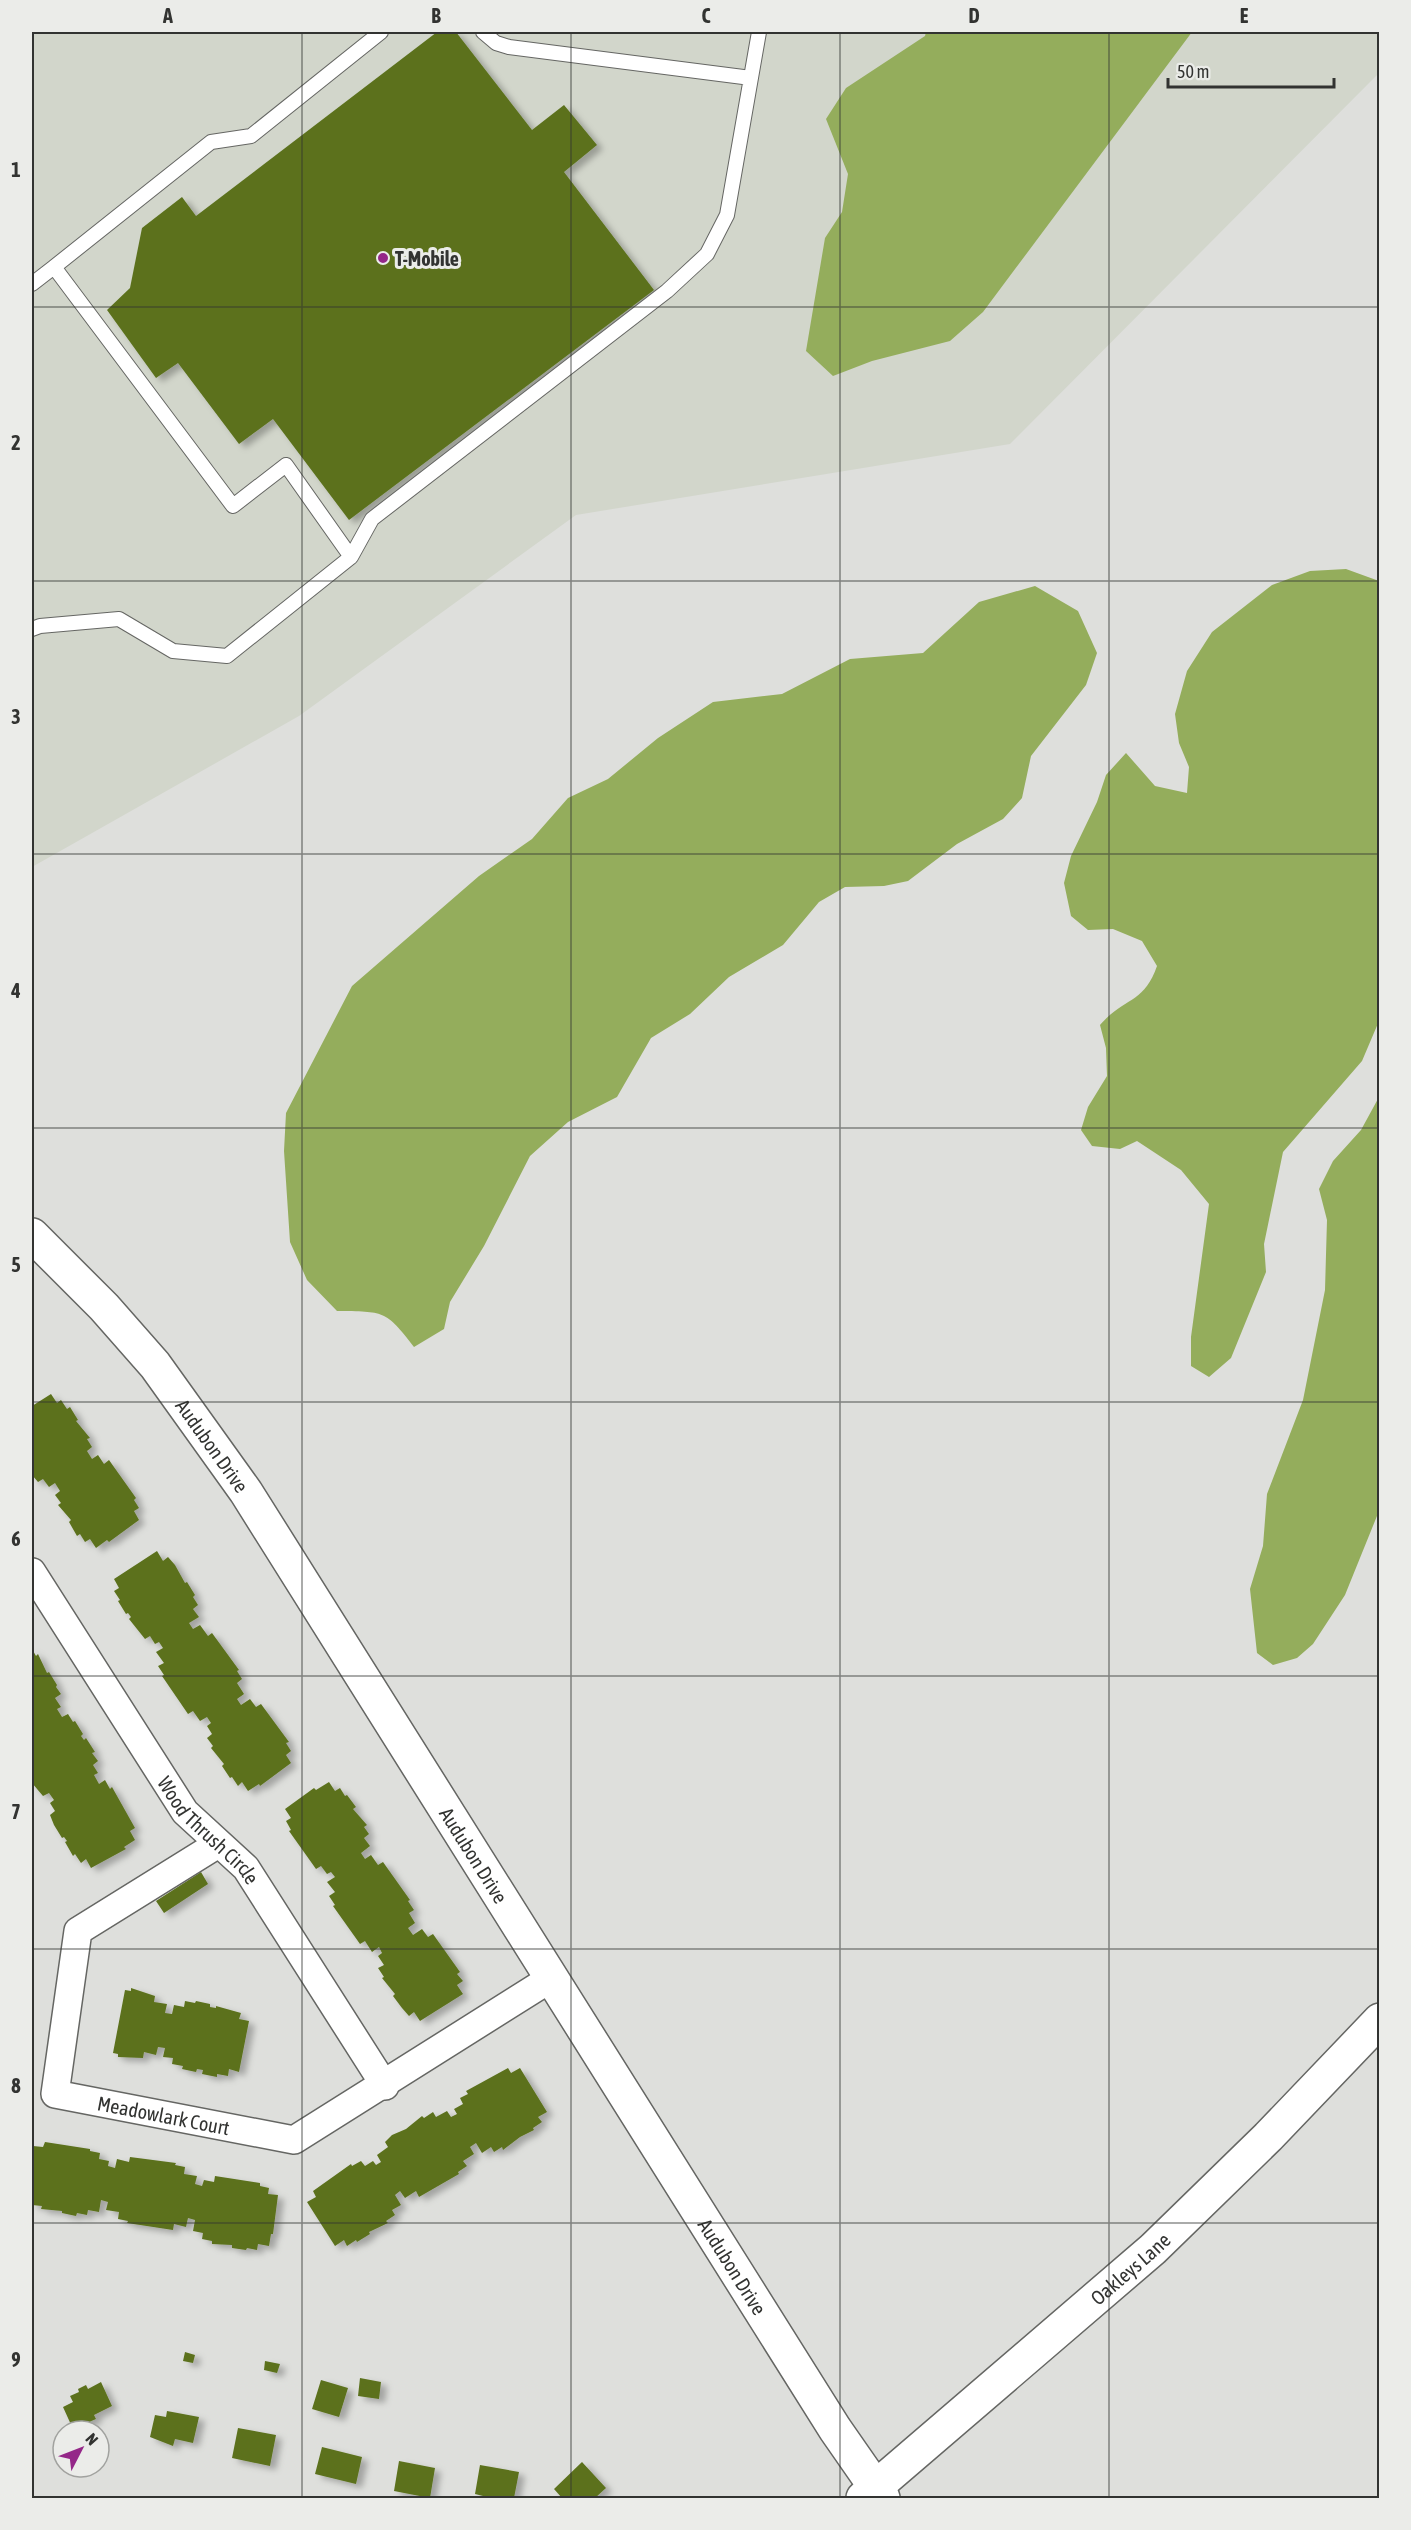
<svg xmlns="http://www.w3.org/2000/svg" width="1411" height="2530" font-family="'Asap Condensed',sans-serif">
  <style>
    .built { fill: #d2d6cb }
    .water { fill: #94ad5c }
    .building { fill: #5b711d; filter: url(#shadow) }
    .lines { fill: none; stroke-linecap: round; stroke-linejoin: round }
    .service-casing { stroke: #656663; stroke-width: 16 }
    .minor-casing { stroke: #656663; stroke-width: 30 }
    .tertiary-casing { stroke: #656663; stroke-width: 36 }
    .secondary-casing { stroke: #656663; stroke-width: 36 }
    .service { stroke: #fff; stroke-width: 14 }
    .minor { stroke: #fff; stroke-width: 27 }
    .tertiary { stroke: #fff; stroke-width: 33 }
    .secondary { stroke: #fff; stroke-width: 33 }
    .grid { fill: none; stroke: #323331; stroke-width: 1.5; stroke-opacity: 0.55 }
    .poi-dot { fill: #942788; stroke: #ebece9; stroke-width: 2 }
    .labels { text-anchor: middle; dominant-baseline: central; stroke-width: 6; stroke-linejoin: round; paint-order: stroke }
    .poi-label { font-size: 20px; font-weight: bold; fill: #323331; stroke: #ebece9; text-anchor: start }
    .street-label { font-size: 20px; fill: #323331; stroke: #ebece9 }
    .neatline { fill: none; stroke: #323331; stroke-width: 2 }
    .grid-label { font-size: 20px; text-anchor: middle; font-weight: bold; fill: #323331 }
  </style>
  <defs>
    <filter id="shadow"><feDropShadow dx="6" dy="4" stdDeviation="3" flood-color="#0004"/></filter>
  </defs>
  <rect width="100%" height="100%" fill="#dedfdc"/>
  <!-- built -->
  <path class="built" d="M32,32H1379V73L1010,444L576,515L299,716L32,867Z"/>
  <!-- water -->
  <path class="water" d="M926,32H1192L983,312L950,341L872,361L833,376L806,351L825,238L842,212L848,174L826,119L846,88L925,36Z
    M1346,569L1379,581V1021L1362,1061L1283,1152L1264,1244L1266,1272L1231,1358L1209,1377L1191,1366V1337L1209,1204L1181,1170L1137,1141L1120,1149L1092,1146L1081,1130L1088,1107L1107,1076L1106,1048L1100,1025C1124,997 1144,1004 1157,966L1142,941L1113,929L1088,930L1071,916L1064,883L1071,856L1097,802L1106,775L1126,753L1155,786L1187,793L1189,767L1179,743L1175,714L1187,671L1212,632L1272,585L1310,571Z
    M1035,586L1078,611L1097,653L1086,685L1031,756L1022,798L1003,819L957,844L908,881L884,886L845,887L819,902L783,945L729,977L690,1014L651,1038L617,1097L568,1122L530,1156L484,1246L450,1302L444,1329L414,1347C385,1309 384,1312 337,1311L307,1280L290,1242L284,1151L286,1113L352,986L479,876L532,839L568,798L608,779L658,738L713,702L782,694L850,659L923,653L979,602Z
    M1379,1097V1511L1345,1595L1313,1644L1297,1658L1273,1665L1257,1653L1250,1589L1263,1546L1267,1494L1303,1400L1325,1290L1327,1220L1319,1189L1333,1161L1361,1130Z"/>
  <!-- building -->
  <path class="building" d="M437,32H456L532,130L564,105L597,145L564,172L654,290L349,520L273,419L239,444L178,363L156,378L107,310L130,288L142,228L182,197L196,216Z
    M51,1394L57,1403L61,1400L67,1409L70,1407L78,1420L76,1421L90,1438L87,1439L92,1447L87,1451L92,1459L98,1455L104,1464L109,1460L136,1498L134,1500L139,1508L134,1511L139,1520L109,1542L107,1540L96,1548L90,1539L85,1542L80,1534L77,1536L69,1522L71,1520L58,1505L61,1503L55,1495L60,1491L55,1483L49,1487L43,1479L38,1482L32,1475V1406Z
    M157,1551L163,1561L168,1557L175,1565L185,1583L187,1582L195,1595L193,1597L198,1605L193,1609L199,1617L189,1623L193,1629L200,1625L208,1636L212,1633L239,1670L237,1671L242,1679L237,1683L244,1694L237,1699L241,1705L250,1699L256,1707L261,1704L289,1742L286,1743L291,1751L286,1755L291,1763L260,1786L259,1784L248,1791L242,1782L238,1786L232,1777L230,1778L222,1766L224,1764L211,1748L213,1746L207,1738L212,1734L207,1726L211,1723L207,1717L200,1721L193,1711L188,1714L162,1676L164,1675L158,1666L164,1663L156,1652L163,1648L159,1642L155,1644L150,1636L145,1639L129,1619L131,1617L128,1613L126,1614L118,1601L120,1600L114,1591L119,1588L114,1579Z
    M32,1649L36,1656L38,1654L47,1673L49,1672L57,1685L56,1687L61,1694L55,1698L61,1707L57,1709L62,1717L68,1714L73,1722L75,1721L83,1734L81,1736L84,1740L86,1738L95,1752L92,1753L98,1761L93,1765L98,1773L94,1775L99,1784L105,1780L110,1789L112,1787L135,1828L130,1831L135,1840L124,1847L126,1849L91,1868L86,1859L81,1863L75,1854L73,1856L65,1842L67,1841L64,1837L62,1838L54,1825L50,1815L55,1811L50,1803L54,1800L49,1793L43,1796L32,1783Z
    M329,1782L335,1791L340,1788L345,1796L347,1795L356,1807L353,1809L367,1825L364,1827L369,1834L364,1838L370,1846L361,1853L365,1859L371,1855L378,1865L383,1862L410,1900L408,1901L414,1910L409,1913L415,1923L408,1928L413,1935L422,1929L428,1937L433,1934L460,1972L457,1974L463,1981L457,1985L463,1994L420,2021L414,2012L409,2016L402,2008L393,1996L395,1994L382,1978L384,1977L378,1968L384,1965L378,1956L382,1953L379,1947L372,1952L365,1941L360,1944L333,1906L335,1905L329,1896L335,1892L327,1882L335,1877L331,1872L327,1874L321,1866L316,1869L289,1831L291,1830L286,1821L291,1818L285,1809L314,1788L316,1790Z
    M201,1872L208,1884L164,1913L156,1901Z
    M131,1988L155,1996L154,2002L167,2004L165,2013L172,2014L174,2005L184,2007L185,2001L195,2003L196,2001L210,2004V2007L216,2008V2006L241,2013L239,2019L249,2021L239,2072L229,2069L228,2076L217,2074V2077L202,2074L203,2070L197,2069L196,2072L182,2069L183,2066L172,2064L173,2058L163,2057L165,2048L158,2047L156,2055L144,2052L143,2058L118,2057V2054L113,2053L125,1990L131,1991Z
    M508,2068L511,2073L520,2068L547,2112L538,2117L542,2122L533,2128L534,2130L520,2137L503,2150L502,2147L494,2152L491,2147L482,2153L476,2143L470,2147L474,2154L463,2161L467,2166L458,2172L459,2174L419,2197L416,2191L405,2198L400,2191L395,2195L401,2205L392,2210L395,2215L386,2221L388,2223L369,2232L370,2234L357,2242L356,2240L347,2246L344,2240L335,2246L307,2202L316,2197L313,2191L351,2164L352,2166L361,2161L365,2166L373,2161L376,2165L381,2162L377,2155L388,2147L385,2142L392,2135L406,2129L422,2116L424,2118L433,2112L436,2117L447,2111L451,2117L457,2114L454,2109L463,2104L460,2098L468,2094L466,2091Z
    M45,2142L90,2149V2151L100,2153L99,2159L109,2161L108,2166L115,2168L117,2159L129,2162L130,2157L176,2163L175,2165L185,2167L184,2174L197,2176L195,2184L202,2186L204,2180L214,2182L215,2176L260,2183V2186L269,2188L268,2194L278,2195L273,2234H271L269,2246L258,2244L257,2250L247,2248L246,2250L232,2248V2245L212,2244V2241L202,2239L203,2233L193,2231L195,2220L188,2218L186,2227L174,2224L173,2230L127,2223L128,2221L118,2219L119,2212L106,2210L108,2202L101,2200L99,2212L88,2210L87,2215L77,2213L76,2216L62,2213V2211L41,2209L42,2206L32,2205V2154L33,2146L43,2147Z
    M185,2352L195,2355L193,2363L183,2361Z
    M265,2361L280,2364L277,2373L264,2370Z
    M360,2378L381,2382L379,2399L358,2396Z
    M321,2380L348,2388L339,2417L312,2409Z
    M101,2382L112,2406L94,2415L96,2419L73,2429L63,2407L73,2402L70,2396L79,2392L78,2389L86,2385L88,2389Z
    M167,2411L199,2417L193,2443L175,2439L173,2446L150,2437L155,2415L166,2417Z
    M238,2428L276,2435L270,2466L232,2458Z
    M322,2447L362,2457L356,2484L315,2474Z
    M399,2461L435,2468L430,2498L394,2491Z
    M582,2462L606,2488L595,2498H562L554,2489Z
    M480,2465L519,2472L514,2498H491L475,2494Z"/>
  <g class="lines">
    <defs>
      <path id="service" d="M483,32L496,43L509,47L751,78
        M32,284L54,267
        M351,557L372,519L667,291L707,254L727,215L759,32
        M32,629L40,626L119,619L173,651L227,656L351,557L286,465L233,506L54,267L211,142L251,136L381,32"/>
      <g id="minor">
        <path id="s1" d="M32,1572L185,1812L246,1868L385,2086"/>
        <path id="s2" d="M218,1844L78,1931L55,2094L294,2140L553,1977"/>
      </g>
      <g id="tertiary">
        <path id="s3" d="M32,1235L104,1307L155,1365L246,1492L835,2429L883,2498"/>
      </g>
      <g id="secondary">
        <path id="s4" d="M863,2498L1153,2249L1268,2137L1380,2020"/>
      </g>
    </defs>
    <!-- service casing -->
    <use href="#service" class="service-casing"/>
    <!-- minor casing -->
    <use href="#minor" class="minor-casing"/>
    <!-- tertiary casing -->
    <use href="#tertiary" class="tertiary-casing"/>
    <!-- secondary casing -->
    <use href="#secondary" class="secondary-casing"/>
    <!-- service -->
    <use href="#service" class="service"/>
    <!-- minor -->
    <use href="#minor" class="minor"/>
    <!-- tertiary -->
    <use href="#tertiary" class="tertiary"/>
    <!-- secondary -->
    <use href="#secondary" class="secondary"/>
  </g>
  <!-- grid -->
  <path class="grid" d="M302,32V2498M571,32V2498M840,32V2498M1109,32V2498M32,307H1380M32,581H1380M32,854H1380M32,1128H1380M32,1402H1380M32,1676H1380M32,1949H1380M32,2223H1380"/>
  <!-- markers -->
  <circle class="poi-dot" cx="383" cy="258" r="6"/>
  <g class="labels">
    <!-- poi labels -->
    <g class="poi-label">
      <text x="395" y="258">T-Mobile</text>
    </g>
    <!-- street labels -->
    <g class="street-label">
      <text stroke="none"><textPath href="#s3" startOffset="278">Audubon Drive</textPath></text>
      <text stroke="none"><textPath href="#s1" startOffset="314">Wood Thrush Circle</textPath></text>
      <text stroke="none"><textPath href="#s3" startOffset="764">Audubon Drive</textPath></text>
      <text stroke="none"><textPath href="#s2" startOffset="440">Meadowlark Court</textPath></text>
      <text stroke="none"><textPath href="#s3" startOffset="1250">Audubon Drive</textPath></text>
      <text stroke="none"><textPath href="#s4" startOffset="352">Oakleys Lane</textPath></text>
    </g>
  </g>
  <!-- border -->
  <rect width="1411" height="2530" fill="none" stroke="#ebece9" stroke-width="66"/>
  <!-- north arrow -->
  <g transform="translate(81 2449) rotate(48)"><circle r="28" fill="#ebece9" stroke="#a1a29f" stroke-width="1.5"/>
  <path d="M0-4.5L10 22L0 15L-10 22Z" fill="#942788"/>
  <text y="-9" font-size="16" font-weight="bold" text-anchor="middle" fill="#323331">N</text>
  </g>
  <!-- scale -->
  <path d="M1168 78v9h166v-9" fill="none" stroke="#323331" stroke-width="3"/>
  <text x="1177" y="78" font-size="18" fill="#323331" stroke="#ebece9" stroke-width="4.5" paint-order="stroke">50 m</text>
  <rect x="33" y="33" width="1345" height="2464" class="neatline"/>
  <g class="grid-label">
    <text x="168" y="23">A</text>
    <text x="436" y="23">B</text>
    <text x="706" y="23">C</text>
    <text x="974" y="23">D</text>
    <text x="1244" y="23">E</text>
    <text x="16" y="177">1</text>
    <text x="16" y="450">2</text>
    <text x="16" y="724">3</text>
    <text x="16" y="998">4</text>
    <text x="16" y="1272">5</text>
    <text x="16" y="1546">6</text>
    <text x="16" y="1819">7</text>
    <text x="16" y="2093">8</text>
    <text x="16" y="2367">9</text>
  </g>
</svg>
